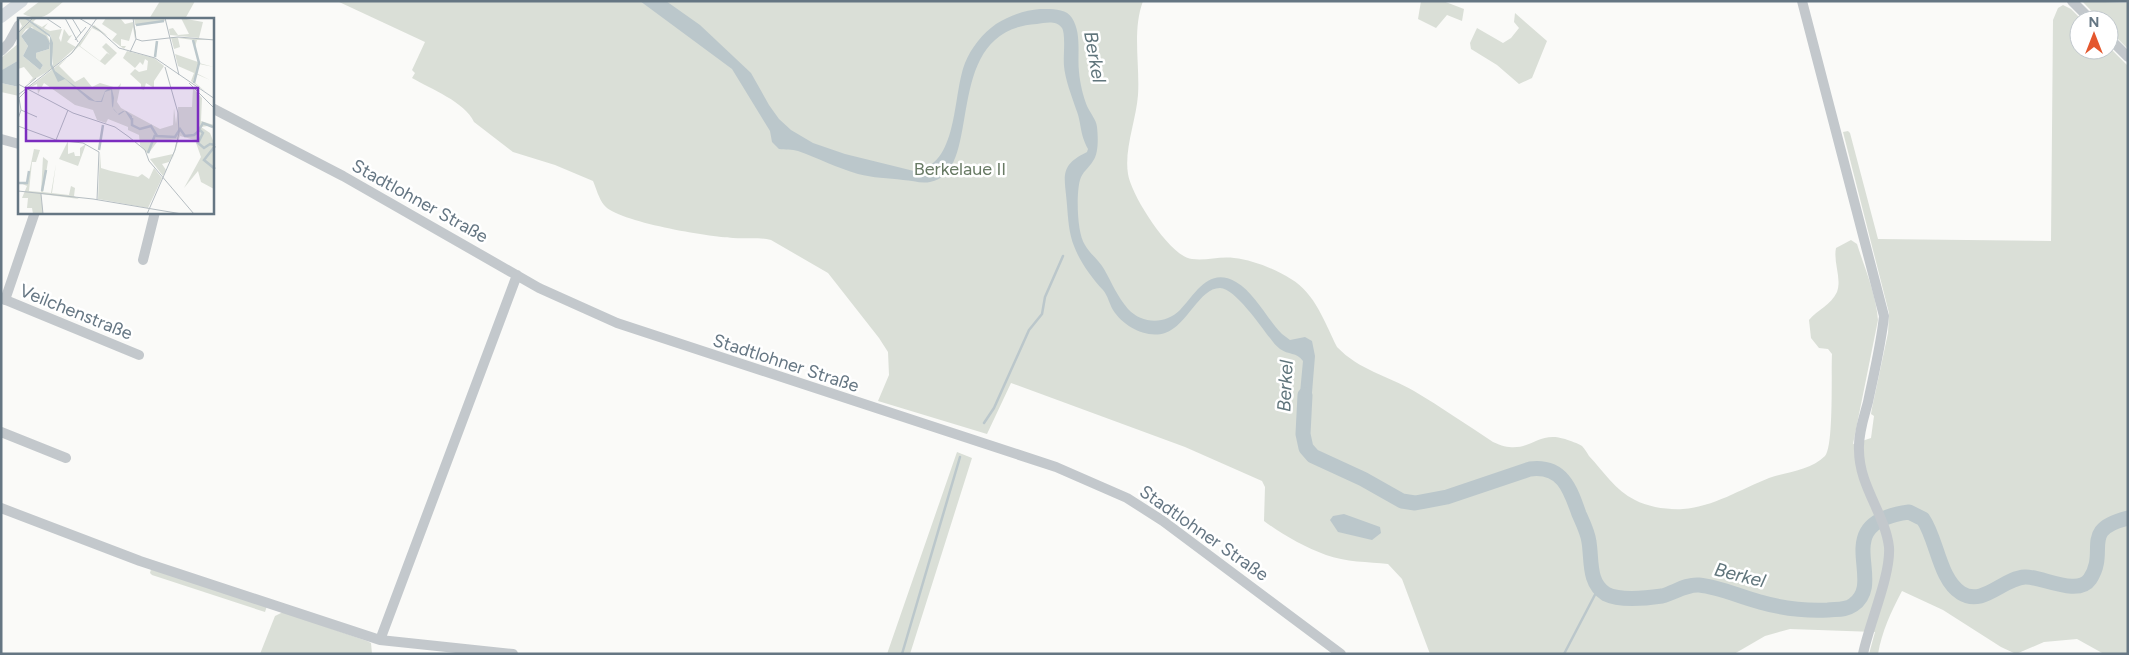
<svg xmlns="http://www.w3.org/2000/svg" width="2129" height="655" font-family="Figtree,sans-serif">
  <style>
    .green { fill: #dadfd7 }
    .water { fill: #bbc7cb }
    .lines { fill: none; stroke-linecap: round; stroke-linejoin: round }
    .stream { stroke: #bbc7cb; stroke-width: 2.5 }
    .river { stroke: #bbc7cb; stroke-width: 15 }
    .minor { stroke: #c3c8cc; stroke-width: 10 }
    .major { stroke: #d6dbdf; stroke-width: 12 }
    .labels { text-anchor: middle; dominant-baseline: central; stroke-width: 5; stroke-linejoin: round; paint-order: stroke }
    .park-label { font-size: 18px; fill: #687a64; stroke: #fff }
    .street-label { font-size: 18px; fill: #657683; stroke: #fff }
    .water-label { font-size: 19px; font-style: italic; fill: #60757c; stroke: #fff }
    .inset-river { fill: none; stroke: #bbc7cb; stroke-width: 2.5 }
    .inset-road { fill: none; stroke: #b5bdc2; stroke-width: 1 }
    .view { fill: #7b2cbf; fill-opacity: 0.15; stroke: #7b2cbf; stroke-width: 2.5 }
    .inset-edge { fill: none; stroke: #657683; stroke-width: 2.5 }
  </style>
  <rect width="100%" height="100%" fill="#fafaf8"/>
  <!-- green -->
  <path class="green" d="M40,1H64C48,14 44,23 23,14Z
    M160,1H195L185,19H149Z
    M337,1H1143C1132,31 1140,64 1138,95C1136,121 1124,149 1128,174C1131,195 1170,257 1192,259C1206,261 1220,256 1234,258C1253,260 1275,269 1291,279C1315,293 1325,323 1337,347C1359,370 1388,376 1414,391C1441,407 1467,425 1493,442C1529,459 1534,429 1565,439C1570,441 1578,443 1582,446C1585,449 1587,453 1589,456C1604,472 1615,490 1635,500C1648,507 1668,510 1683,509C1713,507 1741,489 1769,478C1787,472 1811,470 1825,456C1834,446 1831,370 1832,354L1828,349L1819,348L1811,338L1809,320C1817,310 1831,305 1837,292C1842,278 1833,262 1836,248L1851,240L1857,244C1865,269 1876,294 1878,320L1853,444L1871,438L1874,416L1871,414L1872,408L1888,333L1889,313L1843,132L1848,131L1850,133L1878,239L2051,241L2053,20L2058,8L2063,5L2071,9L2082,20H2079V50H2109V47L2128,66V654H2104L2077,639L2044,642L2016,654L2001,647L1943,610L1902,591C1891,612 1882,631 1878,654H1869L1875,632L1790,629L1765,636L1734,654H1430L1402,579L1388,564C1369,562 1345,562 1326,555C1304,547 1283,535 1264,521L1265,487L1262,481L1185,447L1011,383L987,434L878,401L889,375L888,352L879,338L828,273L771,240C758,237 746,239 733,238C710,237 617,222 604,205C599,199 596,188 593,181L555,165L513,152L474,122C465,102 431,89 412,78L415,73L412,70L425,42Z
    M1421,1H1443L1464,9L1462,21L1447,15L1436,28L1418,19Z
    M2082,1L2128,3V49L2109,30V20H2100Z
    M1515,13L1547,41L1532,78L1519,84L1497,65L1471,49L1470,43L1477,28L1503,43L1511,38L1519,28L1514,22Z
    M19,43V60L1,71V58Z
    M1,83L19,87V96L1,92Z
    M957,452L972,458L910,654H887Z
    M151,569L267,606L265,612L152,575L150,573Z
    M283,612L367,641L371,643L372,654H260L275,616Z"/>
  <!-- water -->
  <path class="water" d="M640,1H666L700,25L751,73L769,105L779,119L791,130L813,143L845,154L914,171C959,166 952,96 965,63C971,48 983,33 996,24C1009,16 1025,10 1040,9C1051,9 1066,8 1072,18C1082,34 1077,54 1079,72C1080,83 1083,96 1087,106C1090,113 1096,119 1097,127C1098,136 1099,153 1093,161C1089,168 1082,172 1080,180C1076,194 1077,234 1085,245C1090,254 1099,260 1104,269C1112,283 1117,296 1128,309C1142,324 1165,325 1180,310C1195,295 1208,266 1236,282C1255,293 1267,319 1282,334L1290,340L1305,337L1312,341L1315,356L1310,417L1298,414L1303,361C1297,352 1288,355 1280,349C1276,346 1273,342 1270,338C1261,327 1235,288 1220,288C1199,288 1188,325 1165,333C1146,339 1123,326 1113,310C1109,303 1108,296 1103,290C1091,277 1080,262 1074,246C1069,234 1068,218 1067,205C1065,177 1058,166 1087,152L1088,149C1079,132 1082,124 1076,109C1072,97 1065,79 1064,66C1063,57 1066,35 1062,28C1056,20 1045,23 1037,24C937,30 987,172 930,182C921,184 912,180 903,180C888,178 873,178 858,174C837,168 818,158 798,151C792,149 785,150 779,149L772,142L770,131L732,69Z
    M19,60V87L1,83L2,70Z
    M1344,514L1380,527L1381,533L1372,540L1338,532L1330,520L1333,516Z"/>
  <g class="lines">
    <!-- stream -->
    <path class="stream" d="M984,423L994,408L1029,330L1042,314L1045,297L1063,256
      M902,654L960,457
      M1564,654L1599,587"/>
    <!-- river -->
    <path class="river" d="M1305,395L1303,434L1306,448L1313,456L1363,479L1402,501L1415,503L1447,497L1530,469C1562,465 1570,488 1579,514C1583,523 1588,533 1589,542C1592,560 1588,583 1606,594C1620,601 1648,598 1662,596C1674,593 1686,584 1699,585C1720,587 1740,597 1760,602C1781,608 1806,611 1828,610C1837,609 1846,610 1853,605C1888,581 1826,523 1909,512L1923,519C1937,539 1939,579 1961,593C1983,607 2003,578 2025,577C2041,576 2078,597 2090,579C2109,550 2079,530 2128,518"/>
    <!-- minor -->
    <path class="minor" d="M1802,1L1884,316C1881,345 1874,373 1868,402C1864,417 1858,434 1859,450C1859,486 1885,514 1889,547C1891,575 1869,624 1863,654
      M2072,1L2091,20
      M2109,38L2128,57
      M1,51L9,43L19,25
      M212,108L343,176L539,288L617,323L1056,467L1127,498L1163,521L1341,654
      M1,139L19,144
      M143,260L155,212
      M1,298L139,355
      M5,300L35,212
      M1,432L66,458
      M1,508L140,561L380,640
      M513,654L380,640L517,275"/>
    <!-- major -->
    <path class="major" d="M1,17L22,1"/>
  </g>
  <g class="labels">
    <!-- park labels -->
    <g class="park-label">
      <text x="960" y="169">Berkelaue II</text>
    </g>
    <!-- street labels -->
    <g class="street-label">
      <text transform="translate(420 201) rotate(29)">Stadtlohner Straße</text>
      <text transform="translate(76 312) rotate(22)">Veilchenstraße</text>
      <text transform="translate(786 363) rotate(18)">Stadtlohner Straße</text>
      <text transform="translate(1204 533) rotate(35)">Stadtlohner Straße</text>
    </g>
    <!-- water labels -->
    <g class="water-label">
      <text transform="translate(1095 57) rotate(80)">Berkel</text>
      <text transform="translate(1285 386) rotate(-87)">Berkel</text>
      <text transform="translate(1740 575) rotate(14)">Berkel</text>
    </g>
  </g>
  <!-- overview -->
  <g transform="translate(18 18)">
    <rect width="196" height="196" fill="#fafaf8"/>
    <path d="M0,0L8,1L27,13L34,27V51L10,65L15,60L6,49L0,51V14L4,8ZM14,9L20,17L32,24L31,31L18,35L17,40L25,47L22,52L5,38L10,28L3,18L8,11ZM9,0H19L15,4L24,9L30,5L26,10L32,13L44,11L41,20L43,24L46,11L51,18L54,17L49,24L58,29L35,50L33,18ZM88,0H102L107,6L115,4L118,14L117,21L115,9L111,23L103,21V28H108L106,31L94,22L99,16L84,6ZM116,0H146L147,3L117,7ZM163,0L185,4L181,20L152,17L151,11L155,10L160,17L171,16ZM76,7L90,18L74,10L62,28L82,43L89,35L92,37L84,29L88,25L99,35L87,47L61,28L41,48L57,64L66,59L74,69L82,65L99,70L103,65L99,84L103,90L142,111L155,107L156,90L158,106L160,89H174L175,70L184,80L183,103L196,107L183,109L192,115L196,125V171L183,164L180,153L166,170L183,139L177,122L162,118L154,142L159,121L139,124L130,136L122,127L121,117L110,112V109L90,101L88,105L79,102L75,92L57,87L26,65L20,76L19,66L9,71L49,40ZM153,19L196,22H179L177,29L181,45L196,49L181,46L178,55L192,62L178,56L175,63L188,74L173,63L176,55L160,48L157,36L180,44L175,22L160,20L162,29L156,31ZM109,33L136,40L146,48L136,63V70L128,65L126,72L123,71V66L112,56L117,51L121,54L129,52L130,43L127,41L125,47L122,44L117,50L105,40ZM50,123V136L56,134L57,138H62V130L68,126L60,148L41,141ZM16,131L22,132L18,144H14L11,173L23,174L25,139L30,143L25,174L33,175L38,146L34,175L51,177L53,168L57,170L56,178L61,181L23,176L25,196H15L14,190H9L10,180H4L9,168L0,164L9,165ZM82,135L83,150L93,153L120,159L124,156L131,161L136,150L144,160L130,190L80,181ZM155,136L151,144L144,146L148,152L145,158L132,141Z" fill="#dadfd7" fill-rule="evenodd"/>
    <path d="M6,0H9L32,17L35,25L34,46L37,53L77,83H83L87,73L90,71H94L96,80L95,90L100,96L105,93H108L114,98V104L107,93L101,97L96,92L94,88L93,72L87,74L84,84H79L71,82L47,61L40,64L32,47V19ZM12,9L28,18L32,25L31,31L18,35V40L25,47L22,52L5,38L10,28L3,18Z" fill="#bbc7cb"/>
    <path class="inset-river" d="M118,7L146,3M175,22L181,45L176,65M137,39L139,23M114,100V107L122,111L133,108L139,118L157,119L162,111L167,118L176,117L182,112L185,115L180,125L186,130L192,126L197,127M181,112L185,105L195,109M197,128L186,142L197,151M81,132L85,107M130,135L137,117M0,165H9L11,153M24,173L28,152"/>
    <path class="inset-road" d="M28,0L43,10M47,0L60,24M54,0L63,15M61,0L81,12L101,30L137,40L197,81M147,0L161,57M0,15L15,0M118,21L124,23L160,19L197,22M57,22L68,9M112,34L118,21L115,0M171,65L197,91M0,66L55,95L97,109L111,119L127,132L131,143L176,196M6,70L18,60M0,77L54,35L79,0M3,92L19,99M50,92L38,122L65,125L81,134L79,182M0,101L3,92L1,80L9,72M0,108L38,122M0,173L75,181L164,196M23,176L25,196M129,196L157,132L161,115L160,95L147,49"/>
    <path class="view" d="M8,70H180V123H8Z"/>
    <rect width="196" height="196" class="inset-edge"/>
  </g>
  <!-- border -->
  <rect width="2129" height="655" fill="none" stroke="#657683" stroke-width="5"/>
  <!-- north arrow -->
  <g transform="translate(2094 35)"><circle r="24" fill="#ffffff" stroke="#c1c8cd"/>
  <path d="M0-4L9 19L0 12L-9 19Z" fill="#e4572e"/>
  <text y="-8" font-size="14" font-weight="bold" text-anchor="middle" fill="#657683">N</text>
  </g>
</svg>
